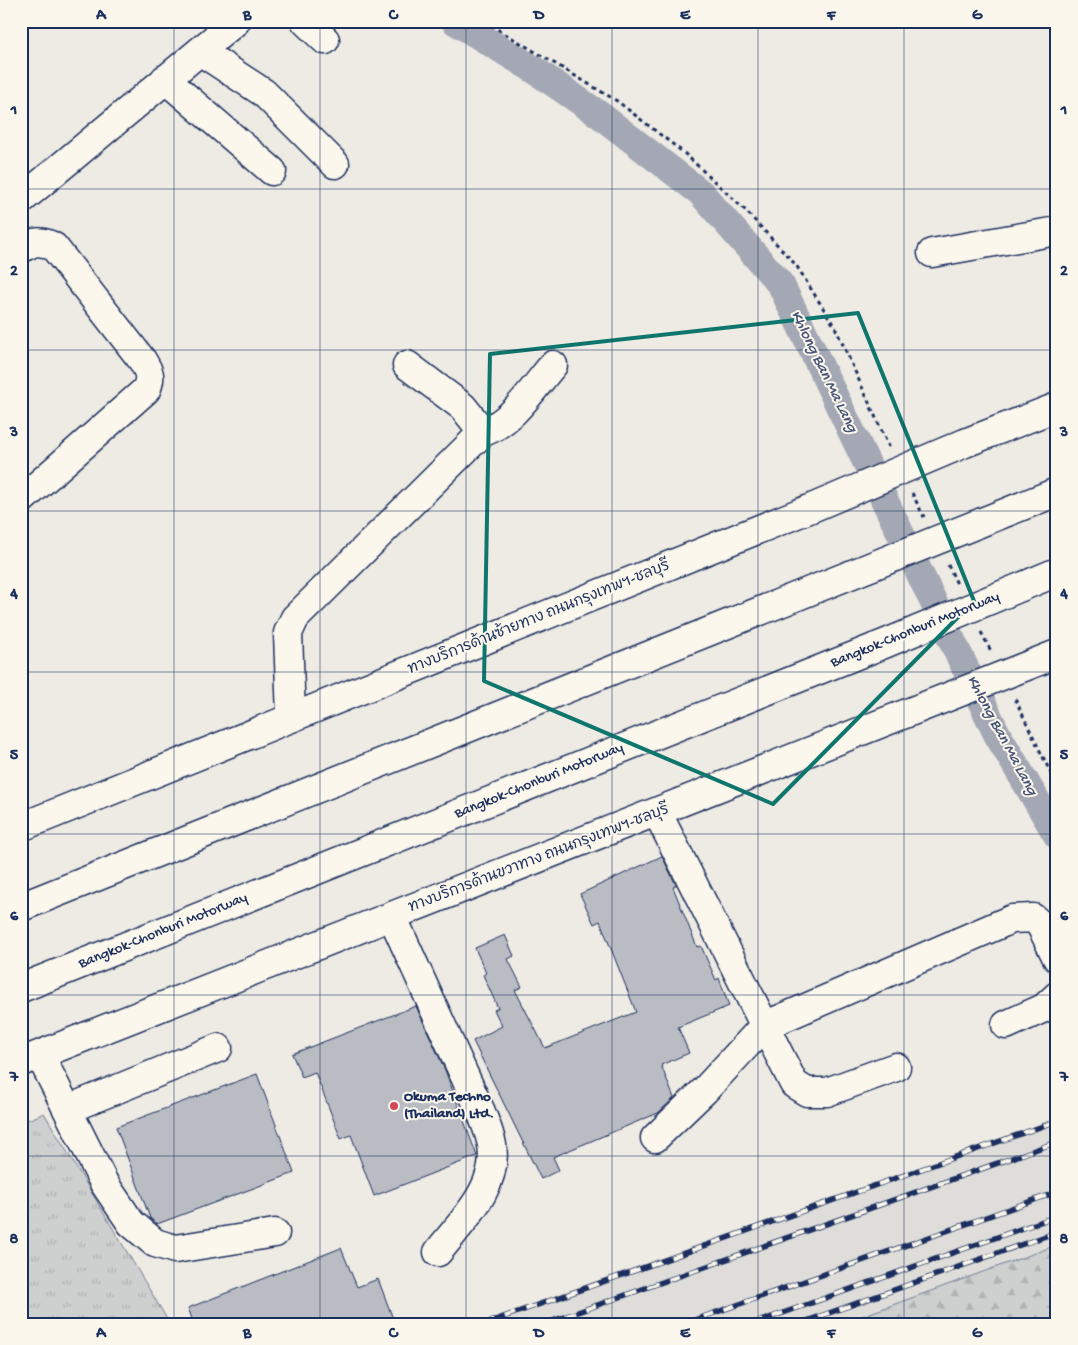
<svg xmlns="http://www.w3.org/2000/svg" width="1078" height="1345" font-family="'Gochi Hand','Playpen Sans Thai',sans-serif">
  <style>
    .built { fill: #deddda }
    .grass { fill: url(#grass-tufts); stroke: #747f96 }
    .forest { fill: url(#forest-firs); stroke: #747f96 }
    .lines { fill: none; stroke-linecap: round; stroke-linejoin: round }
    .canal { stroke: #a3a8b4; stroke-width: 28 }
    .building { fill: #b9bcc3; stroke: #1b2f5e }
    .minor-casing { stroke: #1b2f5e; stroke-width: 31 }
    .major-casing { stroke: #1b2f5e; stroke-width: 31 }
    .highway-casing { stroke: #1b2f5e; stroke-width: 31 }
    .path { stroke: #1b2f5e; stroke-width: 3; stroke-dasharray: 4 4; stroke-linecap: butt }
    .minor { stroke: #fbf7ec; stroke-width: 28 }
    .major { stroke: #fbf7ec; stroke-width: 28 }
    .highway { stroke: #fbf7ec; stroke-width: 28 }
    .rail-casing { stroke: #1b2f5e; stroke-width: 5.5 }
    .rail { stroke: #fbf7ec; stroke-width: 4; stroke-dasharray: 11; stroke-linecap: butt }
    .marked { fill: none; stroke: #0f766e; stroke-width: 4; stroke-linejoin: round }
    .grid { fill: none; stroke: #1b2f5e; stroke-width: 1; stroke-opacity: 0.55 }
    .poi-dot { fill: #d1495b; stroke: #fbf7ec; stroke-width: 2 }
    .labels { text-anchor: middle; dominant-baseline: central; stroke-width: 4; stroke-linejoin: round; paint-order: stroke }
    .street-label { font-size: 15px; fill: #1b2f5e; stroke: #fbf7ec }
    .poi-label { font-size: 15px; font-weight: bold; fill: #1b2f5e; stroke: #fbf7ec; text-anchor: start }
    .water-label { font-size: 16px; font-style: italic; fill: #445378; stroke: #fbf7ec }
    .neatline { fill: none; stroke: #1b2f5e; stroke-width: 2 }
    .grid-label { font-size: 16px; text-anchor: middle; font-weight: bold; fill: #1b2f5e }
  </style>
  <defs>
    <pattern id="grass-tufts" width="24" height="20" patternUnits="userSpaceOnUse" patternTransform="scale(1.25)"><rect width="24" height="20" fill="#cecfcf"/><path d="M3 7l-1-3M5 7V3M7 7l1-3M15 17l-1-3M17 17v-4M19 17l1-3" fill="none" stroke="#b0b2b4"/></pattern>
    <pattern id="forest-firs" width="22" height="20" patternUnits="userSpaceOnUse" patternTransform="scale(1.25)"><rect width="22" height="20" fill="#cecfcf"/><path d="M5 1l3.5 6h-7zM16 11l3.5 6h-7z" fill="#b0b2b4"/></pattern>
  </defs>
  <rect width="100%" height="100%" fill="#eeebe4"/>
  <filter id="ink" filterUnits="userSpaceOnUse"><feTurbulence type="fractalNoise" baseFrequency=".02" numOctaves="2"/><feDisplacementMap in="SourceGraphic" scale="10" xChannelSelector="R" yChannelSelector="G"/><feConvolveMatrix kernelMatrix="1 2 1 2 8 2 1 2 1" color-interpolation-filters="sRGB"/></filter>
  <g filter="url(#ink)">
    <!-- built -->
    <path class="built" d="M1057,1119V1245L840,1324H473Z"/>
    <!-- grass -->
    <path class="grass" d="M44,1113L170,1324H21V1123Z"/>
    <!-- forest -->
    <path class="forest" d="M1057,1245V1324H840Z"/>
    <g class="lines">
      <!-- canal -->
      <path class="canal" d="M455,21L533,69L600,115L701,193L781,285L997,734L1057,835"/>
    </g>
    <!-- building -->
    <path class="building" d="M662,856L676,885L673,887L697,947L701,946L716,980L719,978L729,1006L678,1027L689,1053L661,1065L674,1098L658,1113L553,1157L559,1170L541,1179L473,1041L502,1026L494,1010L498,1008L483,975L486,973L475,948L505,935L514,956L508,959L522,987L515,990L545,1048L636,1012L600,921L594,924L580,894Z
      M416,1006L445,1070L477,1156L374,1196L351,1135L341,1139L315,1072L302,1077L292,1054Z
      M257,1074L294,1173L157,1224L150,1218L116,1127Z
      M341,1248L357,1287L378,1279L395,1324H194L188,1308Z"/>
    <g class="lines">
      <defs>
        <path id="minor" d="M305,21L325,40
          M200,51L264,93L335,164
          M165,79L272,171
          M21,200L236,21
          M21,249C33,241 42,240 54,247L142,360C149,371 152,377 146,390L21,500
          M932,253L1057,231
          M483,432C513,422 533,388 553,365
          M291,718L288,633L295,618L483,432L463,407L407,365
          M657,812L794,1084L807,1092H827L896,1067
          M392,916L481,1112C485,1122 490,1134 492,1145C499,1187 462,1221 438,1252
          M1006,1025L1044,1008L1057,996
          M40,1055L104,1183L131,1223L155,1243L175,1249L275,1233
          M68,1109L218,1048
          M655,1138L705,1090L764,1026L1012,919L1033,918L1040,924L1057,958"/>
        <path id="major" d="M21,827L814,507L965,443L1057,407
          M21,1062L1057,654"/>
        <path id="highway" d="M21,907L1057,492
          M21,988L884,644L1057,572"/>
      </defs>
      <!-- minor casing -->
      <use href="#minor" class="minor-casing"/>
      <!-- major casing -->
      <use href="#major" class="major-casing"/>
      <!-- highway casing -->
      <use href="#highway" class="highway-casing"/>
      <!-- path -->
      <path class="path" d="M484,21L617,101L684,153L745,210L796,265L835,327L889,447
        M912,493L924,517
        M948,565L957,584
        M981,632L991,651
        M1015,699L1057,786"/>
      <!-- minor -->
      <use href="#minor" class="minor"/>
      <!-- major -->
      <use href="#major" class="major"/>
      <!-- highway -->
      <use href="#highway" class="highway"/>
      <defs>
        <path id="rail" d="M484,1324L1057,1121
          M544,1324L1057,1142
          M683,1324L1057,1192
          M752,1324L1057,1216
          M798,1324L1057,1232"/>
      </defs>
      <!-- rail casing -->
      <use href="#rail" class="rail-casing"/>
      <!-- rail -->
      <use href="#rail" class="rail"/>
    </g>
  </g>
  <!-- marked area -->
  <path class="marked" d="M858,313L974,601L773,804L484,681L490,354Z"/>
  <!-- grid -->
  <path class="grid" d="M174,21V1324M320,21V1324M466,21V1324M612,21V1324M758,21V1324M904,21V1324M21,189H1057M21,350H1057M21,511H1057M21,672H1057M21,834H1057M21,995H1057M21,1156H1057"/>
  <!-- markers -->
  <circle class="poi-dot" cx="394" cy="1106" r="5"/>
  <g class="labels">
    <!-- street labels -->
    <g class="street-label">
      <text transform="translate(539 618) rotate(-22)">ทางบริการด้านซ้ายทาง ถนนกรุงเทพฯ-ชลบุรี</text>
      <text transform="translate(915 630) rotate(-22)">Bangkok-Chonburi Motorway</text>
      <text transform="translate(539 781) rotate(-22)">Bangkok-Chonburi Motorway</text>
      <text transform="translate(539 859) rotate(-21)">ทางบริการด้านขวาทาง ถนนกรุงเทพฯ-ชลบุรี</text>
      <text transform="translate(163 931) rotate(-22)">Bangkok-Chonburi Motorway</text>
    </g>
    <!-- poi labels -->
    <g class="poi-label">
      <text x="404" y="1097">Okuma Techno<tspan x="404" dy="17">(Thailand) Ltd.</tspan></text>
    </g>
    <!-- water labels -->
    <g class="water-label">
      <text transform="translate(823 372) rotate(64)">Khlong Ban Ma Lang</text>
      <text transform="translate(1001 736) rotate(62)">Khlong Ban Ma Lang</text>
    </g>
  </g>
  <!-- margin -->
  <rect width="1078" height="1345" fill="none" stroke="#fbf7ec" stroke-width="55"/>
  <rect x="28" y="28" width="1022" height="1290" class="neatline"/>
  <g class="grid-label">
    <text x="101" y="19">A</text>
    <text x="247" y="19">B</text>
    <text x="393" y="19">C</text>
    <text x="539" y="19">D</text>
    <text x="685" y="19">E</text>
    <text x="831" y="19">F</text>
    <text x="977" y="19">G</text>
    <text x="14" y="114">1</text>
    <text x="1064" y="114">1</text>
    <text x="14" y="275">2</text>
    <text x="1064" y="275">2</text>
    <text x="14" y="436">3</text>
    <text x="1064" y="436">3</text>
    <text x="14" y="598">4</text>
    <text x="1064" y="598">4</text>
    <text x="14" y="759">5</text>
    <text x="1064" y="759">5</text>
    <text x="14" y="920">6</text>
    <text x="1064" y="920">6</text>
    <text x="14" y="1081">7</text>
    <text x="1064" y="1081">7</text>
    <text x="14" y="1243">8</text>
    <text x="1064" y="1243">8</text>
    <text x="101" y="1337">A</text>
    <text x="247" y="1337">B</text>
    <text x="393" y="1337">C</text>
    <text x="539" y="1337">D</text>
    <text x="685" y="1337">E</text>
    <text x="831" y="1337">F</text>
    <text x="977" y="1337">G</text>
  </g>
</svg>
